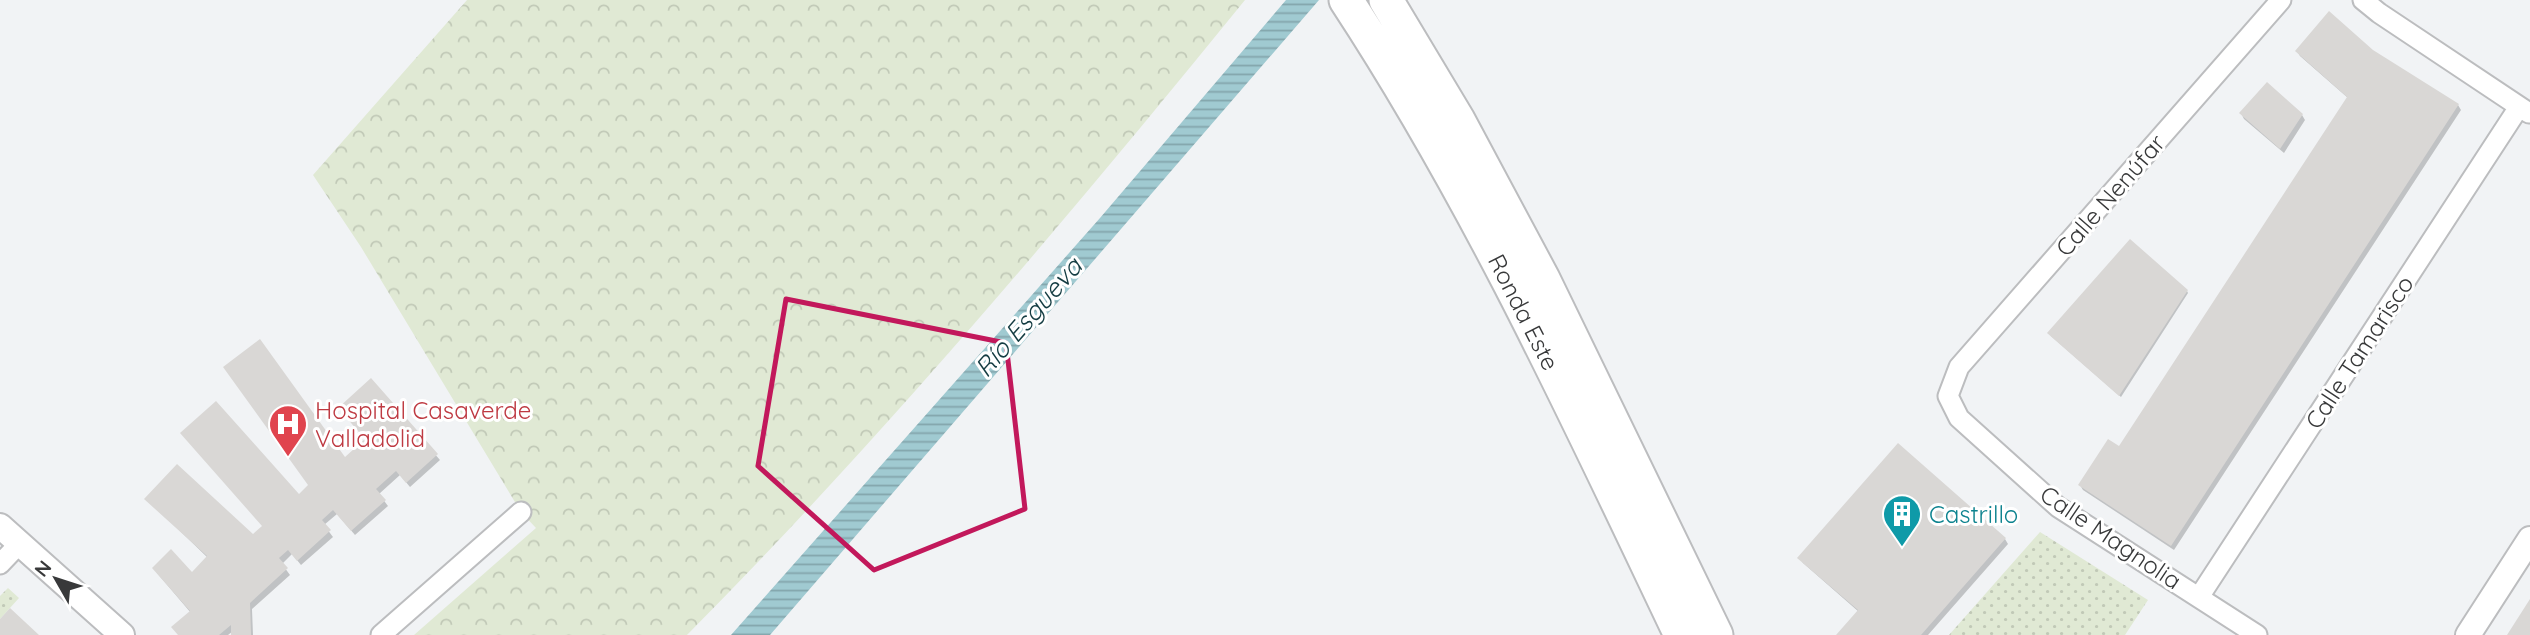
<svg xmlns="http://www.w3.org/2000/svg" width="2530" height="635" font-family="Quicksand,sans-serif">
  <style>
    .grass { fill: url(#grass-dots) }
    .park { fill: url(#park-crowns) }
    .water { fill: url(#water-rules) }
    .shadow { fill: #0003 }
    .building { fill: #d9d7d5 }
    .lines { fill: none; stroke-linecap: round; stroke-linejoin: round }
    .minor-casing { stroke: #bcbdbf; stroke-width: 23 }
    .tertiary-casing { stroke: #bcbdbf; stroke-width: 28 }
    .trunk-casing { stroke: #bcbdbf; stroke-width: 37 }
    .minor { stroke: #fff; stroke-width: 19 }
    .tertiary { stroke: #fff; stroke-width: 24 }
    .trunk { stroke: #fff; stroke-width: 33 }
    .marked { fill: none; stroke: #c2185b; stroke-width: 5; stroke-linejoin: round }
    .labels { text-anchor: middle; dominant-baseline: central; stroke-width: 6; stroke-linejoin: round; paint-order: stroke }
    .street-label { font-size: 24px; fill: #38393a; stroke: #fff }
    .health-label { font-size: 24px; fill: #be3a42; stroke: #fff; text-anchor: start }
    .culture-label { font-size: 24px; fill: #0d838f; stroke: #fff; text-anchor: start }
    .water-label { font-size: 26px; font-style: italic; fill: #143c42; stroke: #fff }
  </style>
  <defs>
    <pattern id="grass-dots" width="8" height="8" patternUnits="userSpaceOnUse" patternTransform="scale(1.75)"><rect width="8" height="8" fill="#e0e9d4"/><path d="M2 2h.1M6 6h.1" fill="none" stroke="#c1c9b7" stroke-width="1.8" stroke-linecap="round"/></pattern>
    <pattern id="park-crowns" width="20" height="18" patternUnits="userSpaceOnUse" patternTransform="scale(1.75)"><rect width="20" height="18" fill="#e0e9d4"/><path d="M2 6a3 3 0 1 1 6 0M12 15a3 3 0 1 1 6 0" fill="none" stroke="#c1c9b7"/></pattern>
    <pattern id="water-rules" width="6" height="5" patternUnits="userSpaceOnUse" patternTransform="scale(1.75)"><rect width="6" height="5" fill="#a0cad1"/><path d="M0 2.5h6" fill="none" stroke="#83a5ab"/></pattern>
  </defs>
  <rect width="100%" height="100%" fill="#f1f3f5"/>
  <!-- grass -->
  <path class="grass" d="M2040,532L2148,600L2125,635H1949Z
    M8,588L19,598L0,619V596Z"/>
  <!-- park -->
  <path class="park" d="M467,0H1245C1067,219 886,434 687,635H414L536,528L521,512L361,247L313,175Z"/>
  <!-- water -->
  <path class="water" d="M1286,0H1319L770,635H731L1100,218Z"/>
  <!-- shadow -->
  <path class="shadow" d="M2297,51H2372L2458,105L2461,110L2174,550L2083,490L2080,485L2120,449L2348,98L2300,56Z
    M2241,113L2302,115L2305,120L2284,153L2244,119Z
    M2187,291L2188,293L2121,397L2051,336Z
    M371,381L440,460L410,487L400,475L379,494L388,506L355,535L337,514L324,525L333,537L301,565L292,554L282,564L290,575L252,609L253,635H233V631L228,635H178L191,613L157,573L192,574L208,558L147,499L253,536L367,440L340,408Z
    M2005,539L2008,544L1928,635H1838L1859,612L1803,563L1800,558Z"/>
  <!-- building -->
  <path class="building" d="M2329,11L2373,50L2459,104L2171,546L2078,485L2108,439L2119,446L2347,97L2295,51Z
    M2267,82L2303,114L2280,149L2239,113Z
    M2130,239L2188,290L2119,396L2047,333Z
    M260,339L345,457L365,439L338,408L371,378L438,454L406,483L396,471L376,489L386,500L351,531L333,510L322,520L331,530L297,561L288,550L279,558L288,568L250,603L251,635H231V625L219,635H178L171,627L190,611L152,568L171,549L192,572L207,556L144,499L177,464L253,534L262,526L180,433L216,401L299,494L308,485L223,367Z
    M1898,443L2006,538L1921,635H1836L1858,610L1797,558Z
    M2530,599V635H2507Z
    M10,608L39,635H0V619Z"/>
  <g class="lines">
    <defs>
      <path id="minor" d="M2363,0L2379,13L2529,113
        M0,564L21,542
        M2199,597L2519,107
        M381,635L521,512
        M2257,635L2058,507L1959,418L1948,396L1959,367L2281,0"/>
      <path id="tertiary" d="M0,526L122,635
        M2468,635L2530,539"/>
      <path id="trunk" d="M1346,0C1478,201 1578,419 1681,635
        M1386,0L1458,120L1543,279L1716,635"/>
    </defs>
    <!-- minor casing -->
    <use href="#minor" class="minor-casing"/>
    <!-- tertiary casing -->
    <use href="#tertiary" class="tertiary-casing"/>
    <!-- trunk casing -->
    <use href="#trunk" class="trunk-casing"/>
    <!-- minor -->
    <use href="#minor" class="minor"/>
    <!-- tertiary -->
    <use href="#tertiary" class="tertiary"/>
    <!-- trunk -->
    <use href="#trunk" class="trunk"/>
  </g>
  <!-- marked area -->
  <path class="marked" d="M786,299L1006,343L1025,509L874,570L758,466Z"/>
  <!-- icons -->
  <defs>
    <symbol id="hospital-pin" viewBox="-11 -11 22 30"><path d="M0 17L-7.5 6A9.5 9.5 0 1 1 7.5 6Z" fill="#e0444e" stroke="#fff"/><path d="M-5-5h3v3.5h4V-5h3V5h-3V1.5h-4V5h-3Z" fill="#fff"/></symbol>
    <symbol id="building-pin" viewBox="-11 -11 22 30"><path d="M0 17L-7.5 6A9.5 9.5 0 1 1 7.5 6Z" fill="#0f9aa8" stroke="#fff"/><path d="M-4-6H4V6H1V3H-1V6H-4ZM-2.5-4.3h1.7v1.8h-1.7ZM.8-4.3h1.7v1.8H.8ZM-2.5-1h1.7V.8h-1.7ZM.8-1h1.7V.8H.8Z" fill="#fff"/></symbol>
  </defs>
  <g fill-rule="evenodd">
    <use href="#hospital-pin" x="266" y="402" width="44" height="60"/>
    <use href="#building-pin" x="1880" y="492" width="44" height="60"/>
  </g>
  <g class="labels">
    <!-- street labels -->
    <g class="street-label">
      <text transform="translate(2110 195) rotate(-49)">Calle Nenúfar</text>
      <text transform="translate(1524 312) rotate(63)">Ronda Este</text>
      <text transform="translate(2359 352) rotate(-57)">Calle Tamarisco</text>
      <text transform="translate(2111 537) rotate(34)">Calle Magnolia</text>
    </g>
    <!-- health labels -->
    <g class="health-label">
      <text x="315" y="410">Hospital Casaverde<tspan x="315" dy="28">Valladolid</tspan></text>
    </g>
    <!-- culture labels -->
    <g class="culture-label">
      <text x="1929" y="514">Castrillo</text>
    </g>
    <!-- water labels -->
    <g class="water-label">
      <text transform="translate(1028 317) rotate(-49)">Río Esgueva</text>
    </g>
  </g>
  <!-- north arrow -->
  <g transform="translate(56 579) rotate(309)" stroke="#ffffff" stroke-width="5" paint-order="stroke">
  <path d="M0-5L12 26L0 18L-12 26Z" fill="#38393a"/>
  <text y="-10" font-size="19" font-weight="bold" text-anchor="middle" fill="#38393a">N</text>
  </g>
</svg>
